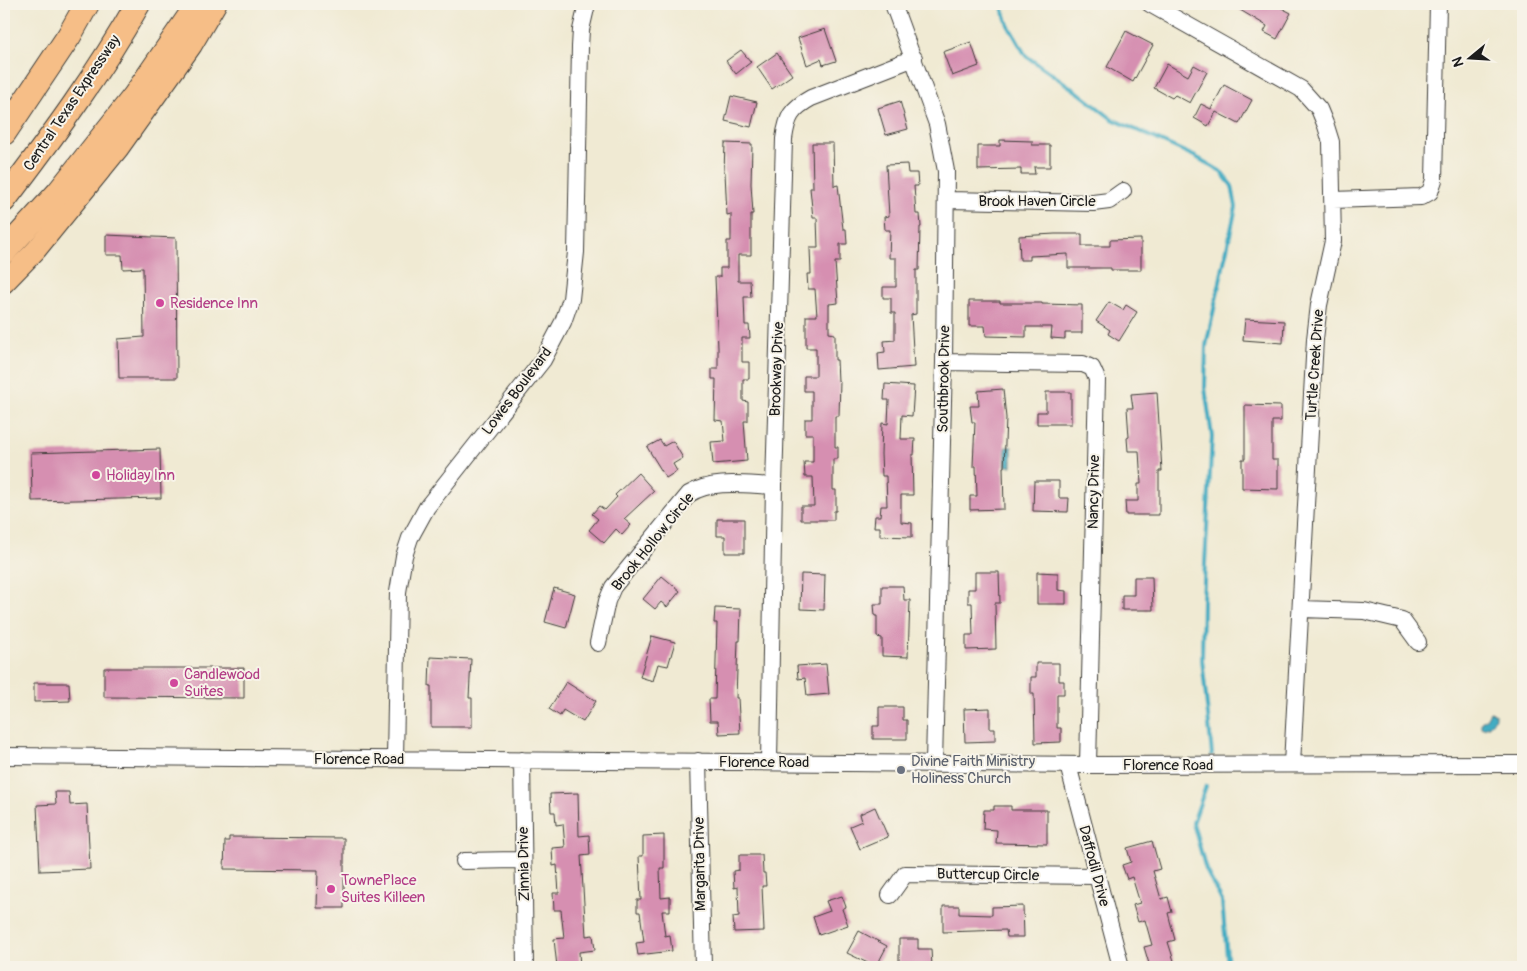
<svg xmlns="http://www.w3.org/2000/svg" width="1527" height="971" font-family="Pangolin,sans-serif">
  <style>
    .water { fill: #43acc2; stroke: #30646f }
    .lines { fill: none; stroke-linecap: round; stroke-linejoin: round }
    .stream { stroke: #43acc2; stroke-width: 4 }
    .building { fill: #d68fb1 }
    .minor-casing { stroke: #3c3b37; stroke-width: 18 }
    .major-casing { stroke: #3c3b37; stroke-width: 22 }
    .highway-casing { stroke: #3c3b37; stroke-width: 26 }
    .minor { stroke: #fff; stroke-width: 16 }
    .major { stroke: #f6be87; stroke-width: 20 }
    .highway { stroke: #f6be87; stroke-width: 24 }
    .hotel-dot { fill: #d1479c; stroke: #f7f3e8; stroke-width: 2 }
    .worship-dot { fill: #6b7280; stroke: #f7f3e8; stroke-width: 2 }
    .labels { text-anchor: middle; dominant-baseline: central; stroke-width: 4; stroke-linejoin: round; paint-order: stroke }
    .street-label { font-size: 15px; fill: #1c1c1c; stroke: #f7f3e8 }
    .hotel-label { font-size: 15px; fill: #b23c85; stroke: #f7f3e8; text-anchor: start }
    .worship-label { font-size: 15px; fill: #5b616d; stroke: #f7f3e8; text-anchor: start }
  </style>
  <rect width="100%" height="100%" fill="#f7f3e8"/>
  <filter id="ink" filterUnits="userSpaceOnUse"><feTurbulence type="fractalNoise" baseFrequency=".02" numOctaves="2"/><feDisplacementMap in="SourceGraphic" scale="10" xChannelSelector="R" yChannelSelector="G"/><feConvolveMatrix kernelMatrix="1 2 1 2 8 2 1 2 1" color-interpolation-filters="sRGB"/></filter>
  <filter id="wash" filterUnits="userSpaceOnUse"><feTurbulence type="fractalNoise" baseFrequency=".0096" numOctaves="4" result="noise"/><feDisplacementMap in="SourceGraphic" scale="20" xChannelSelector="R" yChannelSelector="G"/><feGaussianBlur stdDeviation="1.12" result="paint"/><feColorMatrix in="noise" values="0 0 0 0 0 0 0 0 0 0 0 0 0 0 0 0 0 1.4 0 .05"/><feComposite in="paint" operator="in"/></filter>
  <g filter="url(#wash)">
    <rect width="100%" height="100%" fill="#f0ead3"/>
    <!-- water -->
    <path class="water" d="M1006,447H1012V466H1006Z
      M1490,712L1495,713C1496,720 1490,727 1483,728L1481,727V722L1486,719Z"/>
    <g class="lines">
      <!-- stream -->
      <path class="stream" d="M1001,4L1008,25L1026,56L1079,93L1112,119L1196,157L1220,171L1232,186L1236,207L1206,346L1205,388L1212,436L1203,600L1202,659L1212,754
        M1206,786L1193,823L1206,870L1222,901L1228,967"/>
    </g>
    <g id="blocks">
      <!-- building -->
      <path class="building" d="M1230,4H1274L1291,13L1277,39L1264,32L1267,26Z
        M825,29L836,61L823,65L821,59L807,65L798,38Z
        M1126,31L1153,45L1133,82L1107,67Z
        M971,42L979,66L952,76L943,52Z
        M741,50L751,62L736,74L726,61Z
        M777,53L792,75L772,89L757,67Z
        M1167,64L1188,76L1194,65L1207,72L1190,103L1175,95L1172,98L1154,88Z
        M1224,85L1252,100L1239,124L1216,112L1208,126L1194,118L1201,104L1211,109Z
        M731,96L757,102L751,127L725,121Z
        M900,101L908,129L886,135L878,108Z
        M1000,140L1032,141V145H1050V167H1034L1035,174H1021V169L978,170V146H1000Z
        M725,143L752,144L751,184L753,214H751V255H738V281H750L751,297H744L745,325H749L750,338H742V362H749V379H743V401L748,402V421H744L747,461L713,464L711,442L725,441L723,421L715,420L716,379H712V369H718V348L715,277H720V268H727V241H731V214L727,215L725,172H724Z
        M812,143H833L834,186L838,185L843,229H846L847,244H840V262H835L838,303L829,304V333L835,334V360H837L838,381H840L839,416H835V447H838V459H833V490H836V511H834V520H801V506H814L813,477H805L804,462H813V434H805V419H812V391H804V376H816V348H806V316H817L815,289H808L807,274H811L810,248H818L817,218H813L810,188H813Z
        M907,164L908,173H917L918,186H914L916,214H920L921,227H920L919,270H916V314L911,315L914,367L879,370L878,353L885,352L884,341L895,340V313H891V298H883V287H896V258H889L890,230H885L884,217L889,216L886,165Z
        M1055,234H1082V246H1110V240L1141,239V270H1111V268H1068V254L1030,256V260H1020L1019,236Z
        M106,235L176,238L177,378H119L118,339L144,337L143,268L123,269L122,255H106Z
        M969,301H1000V303H1042V304L1082,305V333H1065V339L1051,338L1052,327H1026V337L986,336L985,326H969Z
        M1109,302L1123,310L1126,305L1137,312L1119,341L1108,334L1110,330L1096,321Z
        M1245,319L1284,321L1283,343L1243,340Z
        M885,384L914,386L912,416L902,415L901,439H915L914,455H912L913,495H901V522L912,523V537L880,536V527H874L875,516H880L881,506H887L886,476H882L881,454L882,423L888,424L889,400H884Z
        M1003,389L1006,418L1004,467H1003L1004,509L970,510V496H977L976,466H973L975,422H972L970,406H979L978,391Z
        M1046,392H1071V424H1037V412H1046Z
        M1157,392L1162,471H1159V515H1126L1125,501H1138V484H1141L1139,451H1128L1127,438L1129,437L1127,408H1133L1131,394Z
        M1245,405L1281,406V421H1272V460H1278V489L1242,488V459H1245Z
        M660,440L664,446L673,441L683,458L673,464L677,471L666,478L647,447Z
        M160,449L161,498L32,501L31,453Z
        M638,473L654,491L624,519L631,525L622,535L616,529L604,543L589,530L598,519L592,514L599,506L605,510L617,497L615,495Z
        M1034,481H1059V498H1069L1068,512L1033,511Z
        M717,519H744V553H725V536H717Z
        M975,572H999L1000,603H995L996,649L966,650V635H973L972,603H968V589H975Z
        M1037,572L1058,573V590L1066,591V604H1037Z
        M801,574L825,575L824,610L800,609Z
        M662,576L680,591L667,607L661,602L655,609L643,599Z
        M1134,577H1152L1153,610H1122V595H1134Z
        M882,586H903L904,600H910L908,657L882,656V638L877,637V616H875L874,604H882Z
        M554,588L575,594L566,628L545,622Z
        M715,608L741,609L740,641H738L736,698H738L740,733L719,734L718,721H710L709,699H715L717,623H714Z
        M652,636L675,642L668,666L658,664L653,681L640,677Z
        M430,657L471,659L469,698H472V727H431V686H429Z
        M1036,663H1059V681H1064V694H1057V728H1061V742L1035,743L1034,694H1031V677H1036Z
        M826,664L829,694L807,696L805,678L798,679L797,666Z
        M104,668H244V698L104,697Z
        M566,682L596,701L583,722L563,710L560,716L549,709Z
        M34,683H69L70,701L34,702Z
        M879,707H903V720H907V739H873V726H879Z
        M990,708V729H995V741L965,742L964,709Z
        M55,792H69L70,805L87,804L90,869L40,871L37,805L56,804Z
        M578,793L579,836L589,835L590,855L581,856L586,936L593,935L595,950L579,952L580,967H557L554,939L564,938L561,910H554L553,893H559L557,865L553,866L552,848L565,847L563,824L556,825L555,812H551L550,794Z
        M994,806H1011V810H1047V844L996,843L997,830L983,829L984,810H994Z
        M875,807L888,837L860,849L850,826L862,821L860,814Z
        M664,835V868H660L661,898L670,897V911H662L665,936L670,935L672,951L638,955L636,943L644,942L640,912H637V900H641L639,856H643V836Z
        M229,837L344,838V908H317L318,870L224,869L225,841H229Z
        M1152,841L1160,869L1153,871L1161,899L1168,897L1172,912L1168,913L1175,940L1168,942L1176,967H1150L1144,947L1152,945L1145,920L1138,922L1133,905L1140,903L1132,877L1127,879L1122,865L1131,862L1127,848Z
        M739,855H762L763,873H765L766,886H762L764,931L734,932L733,917L739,916L738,887L734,888L733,871L739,870Z
        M842,896L846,907L842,909L848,925L819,935L813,917L830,911L826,901Z
        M943,906H959V914L992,915V907L1023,906L1024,937H1007L1006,930L943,932Z
        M859,931L887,946L876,967L847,953Z
        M899,939H918V949H931L932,967H899Z"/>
    </g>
  </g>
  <g filter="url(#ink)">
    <use href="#blocks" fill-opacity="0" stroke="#3c3b37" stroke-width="1"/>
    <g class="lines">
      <defs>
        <path id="minor" d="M893,4L937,124L946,171L944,362L934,763
          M1150,4L1301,89L1319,109L1326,126L1331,142L1333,241L1319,305L1315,339L1292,764
          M947,200L1093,203L1109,201L1123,191
          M1333,200L1421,197L1430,192L1434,180L1438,4
          M944,362L1083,364L1092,368L1097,379L1088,765
          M1301,609L1364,611L1402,620L1418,642
          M598,643L607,601L613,587L689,494C713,479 746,485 774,486
          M4,756L1088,765L1523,764
          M395,759L398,592L404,556L410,538L427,507L543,360L563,322L571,299L576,252L580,47L581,30L587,4
          M522,760L525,967
          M698,761L703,967
          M769,762L774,486L784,139C787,117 791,109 811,98L914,58
          M1068,765L1121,967
          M464,861L523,860
          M890,895L905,874L1097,876"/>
        <path id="major" d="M4,283L36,250L118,149L192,45L216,4"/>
        <path id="highway" d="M4,133L69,36L87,4
          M4,200C52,137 99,73 138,4
          M4,252L59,192L134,97L198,4"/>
      </defs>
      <!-- minor casing -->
      <use href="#minor" class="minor-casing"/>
      <!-- major casing -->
      <use href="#major" class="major-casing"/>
      <!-- highway casing -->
      <use href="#highway" class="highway-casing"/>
      <!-- minor -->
      <use href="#minor" class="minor"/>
      <!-- major -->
      <use href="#major" class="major"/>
      <!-- highway -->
      <use href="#highway" class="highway"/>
    </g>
  </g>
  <!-- markers -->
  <g class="hotel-dot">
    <circle cx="160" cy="303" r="5"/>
    <circle cx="96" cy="475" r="5"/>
    <circle cx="174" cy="683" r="5"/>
    <circle cx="331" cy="889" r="5"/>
  </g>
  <circle class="worship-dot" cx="901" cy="770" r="5"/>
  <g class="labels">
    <!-- street labels -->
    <g class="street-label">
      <text transform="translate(72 103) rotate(-56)">Central Texas Expressway</text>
      <text x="1037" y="201">Brook Haven Circle</text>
      <text transform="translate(1315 365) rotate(-86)">Turtle Creek Drive</text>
      <text transform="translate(777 369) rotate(-88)">Brookway Drive</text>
      <text transform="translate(944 379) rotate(-89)">Southbrook Drive</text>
      <text transform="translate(517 391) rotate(-53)">Lowes Boulevard</text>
      <text transform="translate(1094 492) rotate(-89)">Nancy Drive</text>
      <text transform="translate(653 542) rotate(-51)">Brook Hollow Circle</text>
      <text x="359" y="759">Florence Road</text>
      <text x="764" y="762">Florence Road</text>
      <text x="1168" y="765">Florence Road</text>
      <text transform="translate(524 864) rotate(-91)">Zinnia Drive</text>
      <text transform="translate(700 864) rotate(-91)">Margarita Drive</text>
      <text transform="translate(1094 866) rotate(75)">Daffodil Drive</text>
      <text transform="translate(988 875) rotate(1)">Buttercup Circle</text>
    </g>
    <!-- hotel labels -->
    <g class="hotel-label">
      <text x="170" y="303">Residence Inn</text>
      <text x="106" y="475">Holiday Inn</text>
      <text x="184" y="674">Candlewood<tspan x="184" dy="17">Suites</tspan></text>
      <text x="341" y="880">TownePlace<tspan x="341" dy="17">Suites Killeen</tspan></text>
    </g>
    <!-- worship labels -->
    <g class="worship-label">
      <text x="911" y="761">Divine Faith Ministry<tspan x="911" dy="17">Holiness Church</tspan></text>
    </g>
  </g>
  <!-- margin -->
  <rect width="1527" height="971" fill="none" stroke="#f7f3e8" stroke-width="20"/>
  <!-- north arrow -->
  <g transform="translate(1470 58) rotate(252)" stroke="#f7f3e8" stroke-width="4" paint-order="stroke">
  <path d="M0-4L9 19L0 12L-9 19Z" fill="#1c1c1c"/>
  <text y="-8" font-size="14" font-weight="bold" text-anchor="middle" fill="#1c1c1c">N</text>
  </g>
</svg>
